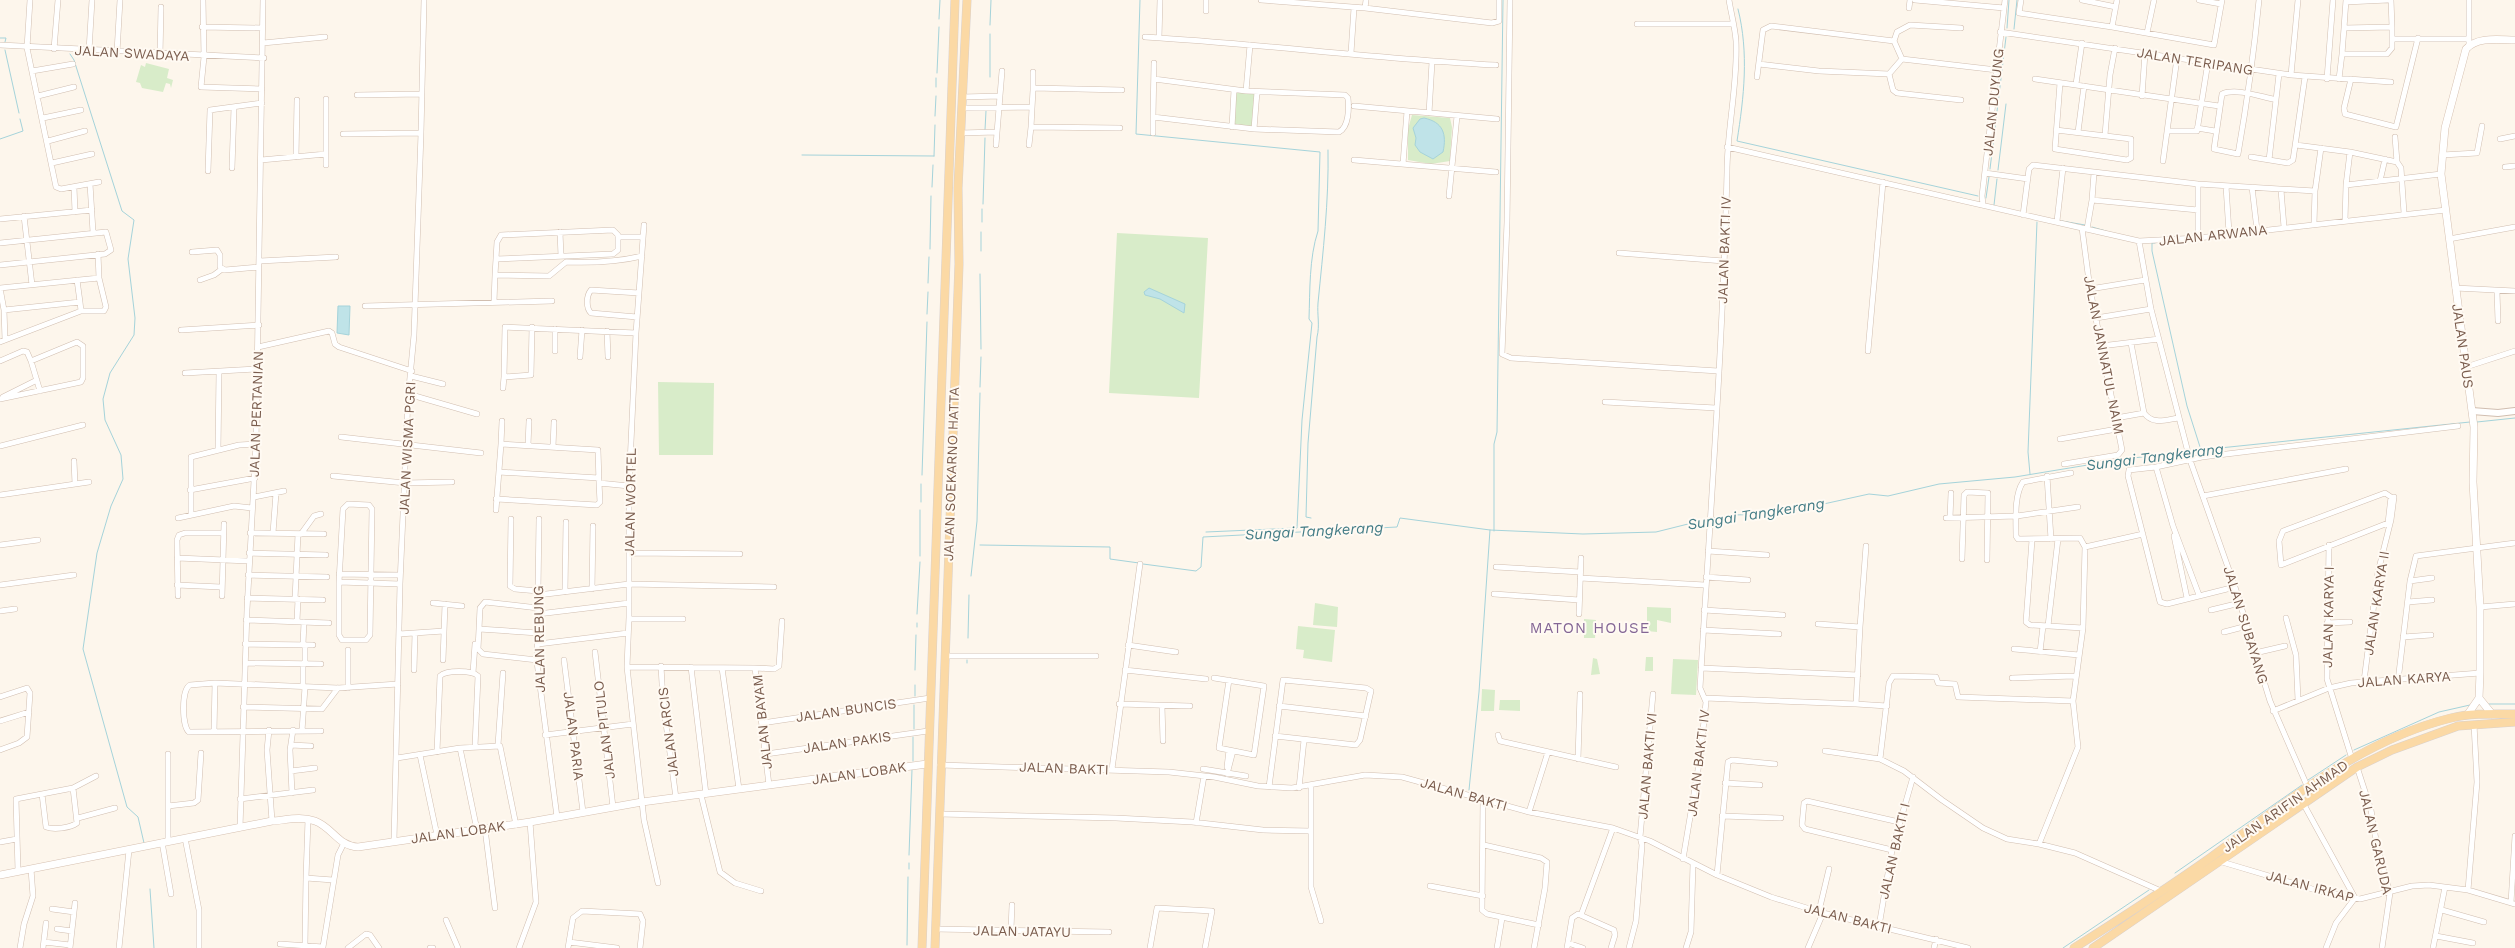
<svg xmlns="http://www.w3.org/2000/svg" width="2515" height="948" font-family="'Work Sans',sans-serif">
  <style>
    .green { fill: #d8ecc9 }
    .water { fill: #bfe3e8; stroke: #a5d3da }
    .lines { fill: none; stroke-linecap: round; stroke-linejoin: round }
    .stream { stroke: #a5d3da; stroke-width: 1 }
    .minor-casing { stroke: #d1beb0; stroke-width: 6 }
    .tertiary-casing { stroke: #d1beb0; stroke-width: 8 }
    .secondary-casing { stroke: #d6c0b0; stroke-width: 8 }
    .primary-casing { stroke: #dad1cd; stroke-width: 9 }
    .minor { stroke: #fff; stroke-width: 5 }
    .tertiary { stroke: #fff; stroke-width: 6 }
    .secondary { stroke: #fff; stroke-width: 7 }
    .primary { stroke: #fbd9a5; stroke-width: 8 }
    .labels { text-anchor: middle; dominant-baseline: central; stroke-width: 4; stroke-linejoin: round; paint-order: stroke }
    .street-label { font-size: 14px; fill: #7a5c4d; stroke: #fffaf3 }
    .water-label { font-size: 15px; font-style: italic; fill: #437c86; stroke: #fffaf3 }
    .neighbourhood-label { font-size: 15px; letter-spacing: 1px; fill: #846695; stroke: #fffaf3 }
  </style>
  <rect width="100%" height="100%" fill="#fdf6ec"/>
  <!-- green -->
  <path class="green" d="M146,63L169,69L167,78L173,80L171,88L170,84L166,83L163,92L142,88L140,83L136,82L141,65L145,67Z
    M1236,91L1256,93L1253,128L1233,127Z
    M1412,115L1450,118L1452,127L1450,161L1431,164L1408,160V129Z
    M1117,233L1208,238L1199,398L1109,393Z
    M658,382L714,383L713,455H659Z
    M1315,603L1338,607L1337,627L1313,625Z
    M1647,607L1671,608V623L1657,620V632L1647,631Z
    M1584,619L1596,620L1595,638H1584Z
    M1298,626L1335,630L1332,662L1303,658L1304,650L1296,649Z
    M1646,657H1653V671H1645Z
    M1593,658L1597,659L1600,674L1591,675Z
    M1673,659L1698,660L1696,695L1671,694Z
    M1482,689L1495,690L1494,711H1481Z
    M1500,700H1520V711L1499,710Z"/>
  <!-- water -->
  <path class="water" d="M1424,118C1443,122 1447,134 1443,152L1433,159L1420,152L1415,145L1416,138L1413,128L1420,119Z
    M1149,288L1185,304L1184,313L1160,299L1145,295L1144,292Z
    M338,306H350L349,335L337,333Z"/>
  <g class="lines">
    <!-- stream -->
    <path class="stream" d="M1140,0L1136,134L1320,152L1318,231C1309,258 1310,291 1309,319L1312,323L1302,420L1297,528L1206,532
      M1738,9C1749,53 1744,97 1737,141L1978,196
      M939,19L940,0
      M990,25L991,0
      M2007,28L2009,0
      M2014,29L2017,0
      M990,34V77
      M0,38H6L5,42
      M5,50L19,113
      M70,54L74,60L80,79L122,211L134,220L128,259L135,318L134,335L110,373L103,399L105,420L121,455L123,479L111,506L97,553L83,649L127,807L138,817L144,843
      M937,73L939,27
      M936,87V78
      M935,116L936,96
      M985,130L986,111
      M0,139L23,131L20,119
      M802,155L934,156
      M934,156L935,125
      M1990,169L2006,37
      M1998,170L2006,104
      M932,187L933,165
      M1986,198L1989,177
      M983,204L985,138
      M1994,205L1997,179
      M2062,221L2085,225
      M982,222V209
      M2092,227L2106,231
      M2155,243H2152V251L2187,406L2201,450
      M930,249L931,196
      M981,251V232
      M980,274L981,349
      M928,283L929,257
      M927,314L928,292
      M980,387L981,357
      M2477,422L2515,418
      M2191,451L2470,422
      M2030,474L2028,452L2037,222
      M922,475L927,322
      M921,502V484
      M1311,518L1306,517L1308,443L1317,337C1320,325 1317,315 1318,303C1323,252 1329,201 1328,150
      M1712,518L1732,515L1778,514L1869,494L1888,496L1939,484L2015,477L2124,459L2187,452
      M1494,531V444L1497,432L1503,0
      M980,545L1110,547V559L1139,563
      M920,556V510
      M1143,564L1196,571L1201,567L1203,537L1397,527L1400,518L1490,530L1583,534L1656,532L1708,519
      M971,576L977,521L980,393
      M917,614L920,562
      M917,627V623
      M968,638L969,595
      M967,663V660
      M915,670L916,635
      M915,696V685
      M2489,704H2515
      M914,729V705
      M2354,750L2439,712L2470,705
      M913,761V737
      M2308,780L2346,755
      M1469,790L1479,692L1490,530
      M909,855L912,770
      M909,869V863
      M2175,873L2302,785
      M150,889L154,948
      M907,945L908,877
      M2063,948L2149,890"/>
    <defs>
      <path id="minor" d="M30,0L27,48L56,187L61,189L99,182
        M203,0L204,57L201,87L262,89
        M1261,0L1365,8L1492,23L1499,21V0
        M1510,0L1507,222L1502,354L1511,358L1718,371
        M1915,0L2004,8
        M2021,0L2019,13L2112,27L2117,0
        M2082,0L2116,7
        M2199,0L2221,4
        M2259,0C2254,52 2247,103 2238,154L2214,149L2222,94C2235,88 2259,96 2273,99
        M2391,0L2392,27
        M2346,2L2388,0
        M1365,8L1366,0
        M1909,8L1910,0
        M1206,11V0
        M1637,24H1732
        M202,27L262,28
        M2112,27L2214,45L2222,0
        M2000,32L2291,75L2391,82
        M2147,33L2154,0
        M1145,37C1262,44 1379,59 1496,65
        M1159,38L1160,0
        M2392,39H2468
        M1894,41L1897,32L1910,25L1961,28
        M263,43L325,37
        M0,45L264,58
        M2469,46V0
        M54,49L58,0
        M89,51L92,0
        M117,52L120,0
        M1351,53L1354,8
        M2342,54L2344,28
        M160,55L161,7
        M1759,64L1819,71L1889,74L1902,59
        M32,71L73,64
        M1033,72V88
        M1889,74L1893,90L1897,93L1961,100
        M2291,75L2298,0
        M1757,77L1763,30L1771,26L1894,41L1902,59L1997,70
        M1154,79L1246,91L1345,95L1348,98C1349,108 1349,127 1339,132L1254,129L1153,117L1154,63
        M2035,79L2219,106
        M2327,79L2333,0
        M2339,79L2342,54H2387L2392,48V27L2344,28L2346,0
        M2351,79L2344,108L2345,114L2396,127L2418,38
        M2076,84L2082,43
        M1246,91L1250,45
        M357,95L422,94
        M38,96L74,87
        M2142,96L2145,53
        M962,97L1000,96
        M1354,106L1497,119
        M961,108L1032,107
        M1429,113L1432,62
        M43,118L81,110
        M1232,127L1234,90
        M1120,128L1031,127L1033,90V88L1122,90
        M2197,128L2215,131
        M1254,129L1257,92
        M2056,130L2131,139V158L2127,160L2055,149L2060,83
        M2167,131H2197L2208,62
        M2078,132L2084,86
        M421,133L424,0
        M960,133L997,132
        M1153,133V117
        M343,134L421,133L414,335L408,398L400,584L394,841
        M2105,135L2110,75L2115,48
        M2395,137L2397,162
        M2500,139L2515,136
        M48,141L85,131
        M996,145L1002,71
        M1029,145L1031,127
        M2296,145L2350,152L2397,162L2401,168L2404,213
        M1727,147L2139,241L2198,238L2446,210
        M2350,152L2346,185L2441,174
        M2442,155L2477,153L2482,126
        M296,157L297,100
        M2251,157L2288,163L2293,160L2305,77
        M261,160L326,154V99
        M1354,160L1496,172
        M2269,160L2279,74
        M2163,161L2177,58
        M52,163L92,154
        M1403,164L1407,111
        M326,165V154
        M2505,167L2515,166
        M232,168L234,107
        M208,171L210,110L262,103
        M1985,173L2028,179
        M2094,173L2092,200L2198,210V184
        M2380,181L2385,159
        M90,184L93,232
        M2226,186L2229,233
        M74,187L75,212
        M2252,187L2257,230
        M2281,190L2284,227
        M1449,196L1457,116
        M1983,204L1982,196L2005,0
        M2023,215L2029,169L2033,165L2198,184L2315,191
        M24,216L32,285
        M0,219L92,210
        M2057,221L2063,168
        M2345,221L2346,185
        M2314,224L2315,191L2321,148
        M2087,229L2092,200
        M560,232L561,256
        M618,237H643
        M2198,238V210
        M2449,239L2515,227
        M2139,241L2151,309L2190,460L2235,587L2270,701L2308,788
        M0,243L106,232L111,250L105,254L0,265
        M192,252L217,250L220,255V267L225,270L259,267
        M1619,253L1724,261
        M260,261L336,257
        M495,275L497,242L501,235L613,230L618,235V250L613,254L496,259
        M77,280L80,302
        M200,280L214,275L222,269
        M0,288L99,278
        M0,288L4,310
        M2455,288L2515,291
        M2090,289L2145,280
        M2497,292L2498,321
        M494,302L495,275L549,276L566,262C592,263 617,262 642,256
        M365,306L552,301
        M637,317L591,313C586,308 586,296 591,290L639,293
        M2096,318L2151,309
        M532,327L531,375L504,377L505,327L636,333L629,486V617L627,667L644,820L658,883
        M181,330L259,325
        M607,331L608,357
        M636,333L644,225
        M5,340L4,310L80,302L81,311
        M0,342L81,311H104L106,307L99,278L98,254
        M2131,343L2144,413
        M2101,346L2159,339
        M258,347L329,331L332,333L335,344L339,347L412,371
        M555,351V329
        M1868,351L1883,182
        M580,357L582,330
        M0,361L23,351L27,352L31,361L77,342L83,346V378L81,382L0,399
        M31,361L40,391
        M2466,367L2515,351
        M185,373L257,369
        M411,376L443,384
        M503,388L504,377
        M408,394L477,414
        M3,397L37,380
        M1605,402L1716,408
        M2116,418L2144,413C2153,425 2165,420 2178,418
        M341,437L481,453
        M2060,439L2117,429
        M501,444L502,421
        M528,445L529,421
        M0,446L83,425
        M553,447L554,422
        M218,450L219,372
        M74,461L75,484
        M2064,464L2118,455L2122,450L2090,289L2082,228
        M2156,467L2173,526L2199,595
        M499,472L599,478
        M333,476L405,483L452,482
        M2047,476L2051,539
        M190,490L255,478
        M2385,493L2391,497L2388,523L2281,565L2279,541L2283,531Z
        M0,495L89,482
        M2203,496L2346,469
        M254,497L284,491
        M496,499L597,505L600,502L599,483
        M348,504L369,505L372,509L370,635L366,640H342L339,635V582L343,509Z
        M496,510L501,444L598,450L599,483L629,486
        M191,515V457L239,445L256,444
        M178,518L234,506L252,508
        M1946,518L2017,516L2078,507
        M1950,518L1951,493
        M511,519L510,586L515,589L538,591
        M539,519L537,662L557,817
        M250,533L324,534
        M273,533L276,493
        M301,534L314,516L321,514
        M2174,536L2187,598
        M2032,540L2026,622L2030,625L2083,628
        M0,545L38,540
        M2329,545L2327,679L2352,759
        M2085,547L2143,534
        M1708,551L1767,555
        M249,553L326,555
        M629,553L740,554
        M177,558L249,561
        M1962,559L1964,495L1967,492L1988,493L1987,560
        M1496,567L1580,572
        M339,574L400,575
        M248,575L327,577
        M1706,577L1748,580
        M1580,578L1705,585
        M2410,581L2432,578
        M339,582L400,584
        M0,585L74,575
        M177,585L221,587
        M2235,587L2167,604L2160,602L2128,476L2129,470L2156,467L2202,457L2458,426
        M592,589L593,526
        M565,592L566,522
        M1494,594L1579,600
        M538,595L629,584L774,587
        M178,596L177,540L179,535L185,533H223
        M222,596L224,524
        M247,598L323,600
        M295,599L298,534
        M2408,602L2432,600
        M433,603L462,606
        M2480,607L2515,604
        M1704,610L1783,615
        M2211,610L2240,603
        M0,611L15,609
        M538,614L629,603
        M1579,614L1581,558
        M2286,618L2296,655L2298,700
        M629,619H683
        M246,620L329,623
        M297,621L298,599
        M2327,623L2350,622
        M1818,624L1860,627L1856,704L1887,706
        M2048,626L2058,539
        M1860,627L1866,546
        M479,629L478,649L483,654L537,660
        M1703,630L1779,634
        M2224,632L2247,626
        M538,633L479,629L480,608L485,602L538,608
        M399,634L444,631
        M2403,637L2431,635
        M245,644L313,645
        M303,644L304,622
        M538,644L628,633
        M305,645V663
        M1128,645L1176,652
        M2014,649L2079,655
        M595,652L613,807
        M2040,652L2043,626
        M2255,653L2285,646
        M945,656H1096
        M443,660L445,604
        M564,660L583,812
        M245,663L321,664
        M303,664V687
        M661,666L663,701L676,798
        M627,667L755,668
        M691,667L706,794
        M722,668L739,789
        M1701,668L1858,675
        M414,670L415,633
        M1125,670L1206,679
        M473,673L475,644
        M1214,678L1264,686L1254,755L1219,748L1229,680
        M2012,678L2075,676
        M2364,681L2378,572L2391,520L2394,497
        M2398,681L2410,581L2416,556L2515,543
        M348,688V650
        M0,697L27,688L30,693L27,737L19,743L0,750
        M1705,698L1856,704
        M1119,704L1190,706
        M1162,706L1163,741
        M1279,706L1366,716
        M243,707L322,709L338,688
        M2273,711L2329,688L2351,683L2480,673
        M0,721L29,712
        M762,723L930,698
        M269,730L267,750L272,821
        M302,731L305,687
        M321,731L189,732C182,726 181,690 190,685L215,683L338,688L398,684
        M214,732L215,683
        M545,735L633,724
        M1498,735L1500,741L1616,767
        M291,745L311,746
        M498,745L503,673
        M460,748L477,830
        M1825,751L1880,759L1904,771L1942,800L1983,828L2007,839L2039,844L2075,853L2161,891
        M437,752L440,676C446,670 472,670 478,676L475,747
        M168,754V841
        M766,754L928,731
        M420,755L437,835
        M397,758L460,748L500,746L516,825
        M1578,759L1580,694
        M1880,759L1889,683L1893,676L1936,677L1938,683L1955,684L1958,697L2073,701
        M940,765L1169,772L1214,777L1258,786L1292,788L1365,775L1402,777L1529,812L1613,828L1650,841L1717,875L1771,897L1823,913L1968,948
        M1227,767L1229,750
        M2357,767L2371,810L2377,846L2390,893L2382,948
        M1112,769L1140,564
        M1203,769L1246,776
        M291,771L315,768
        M1227,774L1233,751
        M1725,783L1760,785
        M769,785L755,668L774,669L779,666L782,621
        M1269,787L1283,680L1366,688L1371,691L1360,740L1356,745L1275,736
        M1311,787V887L1321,921
        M1299,788L1304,740
        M292,793L290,750L293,730
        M42,794L46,827C54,830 70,828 77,823L73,788
        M701,795L720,872L735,883L761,891
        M240,799L313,790
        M1483,800L1482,910L1487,914L1539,925
        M2303,803L2355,898L2336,923L2326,948
        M168,806L194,803L198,800L201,753
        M1529,812L1548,752
        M939,814L1116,818L1192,822L1263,830L1311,831
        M1722,816L1781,818
        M78,818L115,808
        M308,819L306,878L333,880
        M1196,823L1204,776
        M240,828L247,610L256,444L263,0
        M485,829L495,908
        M185,838L199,910V948
        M0,842L17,839
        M162,842L171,894
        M2039,844L2078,747L2073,701L2083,628L2085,547L2080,538L2018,539L2016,536C2016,520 2014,495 2023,482L2071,473
        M1484,845L1541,858L1547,862L1545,888L1534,948
        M1892,850L1805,829L1802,825L1804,803L1807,801L1899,822
        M1683,859L1700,758L1706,702L1700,688C1710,517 1723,344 1727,172C1727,128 1738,85 1736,41C1735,27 1731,13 1729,0
        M2222,862L2319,891L2360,899L2412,886L2429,885L2468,890L2515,904
        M18,871L16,799L73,788L96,776
        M1717,875L1728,762L1732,760L1775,764
        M1430,886L1483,896
        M2468,890L2477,782L2474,724
        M2511,903L2515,836
        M52,909L74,912
        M2442,910L2484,922
        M1819,911L1829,869
        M1581,915L1613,828
        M446,920L458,948
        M1879,926L1892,850L1913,777
        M57,929L72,931
        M935,929L1109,932
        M1011,929L1012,905
        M2436,936L2473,943
        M44,942L70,945
        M569,942L617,948
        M1568,943L1583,948
        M280,944L323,947L338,855L344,843
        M305,945L306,878
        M20,948L24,924L33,896L31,869
        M43,948L46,923
        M70,948L75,903
        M119,948L129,850
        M348,948L366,934L370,935L379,948
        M430,948H433
        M519,948L536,902L530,822
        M568,948L573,918L582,911L640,914L643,921L640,948
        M1150,948L1157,908L1212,911L1205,948
        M1497,948L1502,918
        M1567,948L1572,918L1578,914L1614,930L1615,935L1611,948
        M1629,948L1636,921L1642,845L1640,837L1653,694
        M1686,948L1691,932L1693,864
        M1808,948L1823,913
        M1934,948L1936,939
        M2433,948L2445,887"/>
      <path id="tertiary" d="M2472,411L2498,413L2515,411"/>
      <path id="secondary" d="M2479,698L2492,714
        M2468,714L2479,698L2480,673V607L2473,482L2474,427L2441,174L2445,128L2466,49C2478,36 2500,40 2515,40
        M0,875L272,821C286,820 301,816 315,821C332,827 338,846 358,847L530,822L642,802L927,764"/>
      <path id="primary" d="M922,948L955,0
        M935,948L959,264L958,188L967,0
        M2074,948C2120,919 2166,889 2210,858C2284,804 2360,740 2451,718C2472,713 2493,714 2515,714
        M2093,948L2357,767L2392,750L2458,726L2515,722"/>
    </defs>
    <!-- minor casing -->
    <use href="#minor" class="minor-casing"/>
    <!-- tertiary casing -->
    <use href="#tertiary" class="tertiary-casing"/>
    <!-- secondary casing -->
    <use href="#secondary" class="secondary-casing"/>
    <!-- primary casing -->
    <use href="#primary" class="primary-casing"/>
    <!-- minor -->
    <use href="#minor" class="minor"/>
    <!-- tertiary -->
    <use href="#tertiary" class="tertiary"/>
    <!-- secondary -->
    <use href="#secondary" class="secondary"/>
    <!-- primary -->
    <use href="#primary" class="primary"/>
  </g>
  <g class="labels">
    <!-- street labels -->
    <g class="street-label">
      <text transform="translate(132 53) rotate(3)">JALAN SWADAYA</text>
      <text transform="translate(2195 61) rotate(9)">JALAN TERIPANG</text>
      <text transform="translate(1993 102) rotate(-84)">JALAN DUYUNG</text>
      <text transform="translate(2213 235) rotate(-6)">JALAN ARWANA</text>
      <text transform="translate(1724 250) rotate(-88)">JALAN BAKTI IV</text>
      <text transform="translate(2463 346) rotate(82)">JALAN PAUS</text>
      <text transform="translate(2104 355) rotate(79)">JALAN JANNATUL NAIM</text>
      <text transform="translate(256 414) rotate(-88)">JALAN PERTANIAN</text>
      <text transform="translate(407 448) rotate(-87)">JALAN WISMA PGRI</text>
      <text transform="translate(951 474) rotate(-88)">JALAN SOEKARNO HATTA</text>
      <text transform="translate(630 502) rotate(-89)">JALAN WORTEL</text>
      <text transform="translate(2376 603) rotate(-81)">JALAN KARYA II</text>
      <text transform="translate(2328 617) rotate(-89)">JALAN KARYA I</text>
      <text transform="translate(2246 625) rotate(73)">JALAN SUBAYANG</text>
      <text transform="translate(539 639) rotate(-91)">JALAN REBUNG</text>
      <text transform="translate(2404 679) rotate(-4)">JALAN KARYA</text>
      <text transform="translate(846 710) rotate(-8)">JALAN BUNCIS</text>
      <text transform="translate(762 722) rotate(-96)">JALAN BAYAM</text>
      <text transform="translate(604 730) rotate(-97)">JALAN PITULO</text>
      <text transform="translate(668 732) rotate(-97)">JALAN ARCIS</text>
      <text transform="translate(574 736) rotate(83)">JALAN PARIA</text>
      <text transform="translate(847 742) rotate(-8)">JALAN PAKIS</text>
      <text transform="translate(1698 763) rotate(-83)">JALAN BAKTI IV</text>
      <text transform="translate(1647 766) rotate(-85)">JALAN BAKTI VI</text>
      <text transform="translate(1064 768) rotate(2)">JALAN BAKTI</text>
      <text transform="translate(859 773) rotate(-8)">JALAN LOBAK</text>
      <text transform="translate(1464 794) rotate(16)">JALAN BAKTI</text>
      <text transform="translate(2285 806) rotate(-35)">JALAN ARIFIN AHMAD</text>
      <text transform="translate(458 832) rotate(-8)">JALAN LOBAK</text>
      <text transform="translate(2376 842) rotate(77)">JALAN GARUDA</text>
      <text transform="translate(1894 851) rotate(-77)">JALAN BAKTI I</text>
      <text transform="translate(2310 886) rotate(15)">JALAN IRKAP</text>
      <text transform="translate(1848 918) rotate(14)">JALAN BAKTI</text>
      <text transform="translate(1022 931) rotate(1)">JALAN JATAYU</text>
    </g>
    <!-- water labels -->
    <g class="water-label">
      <text transform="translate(2155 457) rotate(-7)">Sungai Tangkerang</text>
      <text transform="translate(1756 514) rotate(-9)">Sungai Tangkerang</text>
      <text transform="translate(1314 531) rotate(-3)">Sungai Tangkerang</text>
    </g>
    <!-- neighbourhood labels -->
    <g class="neighbourhood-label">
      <text x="1590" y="628">MATON HOUSE</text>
    </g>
  </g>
</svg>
